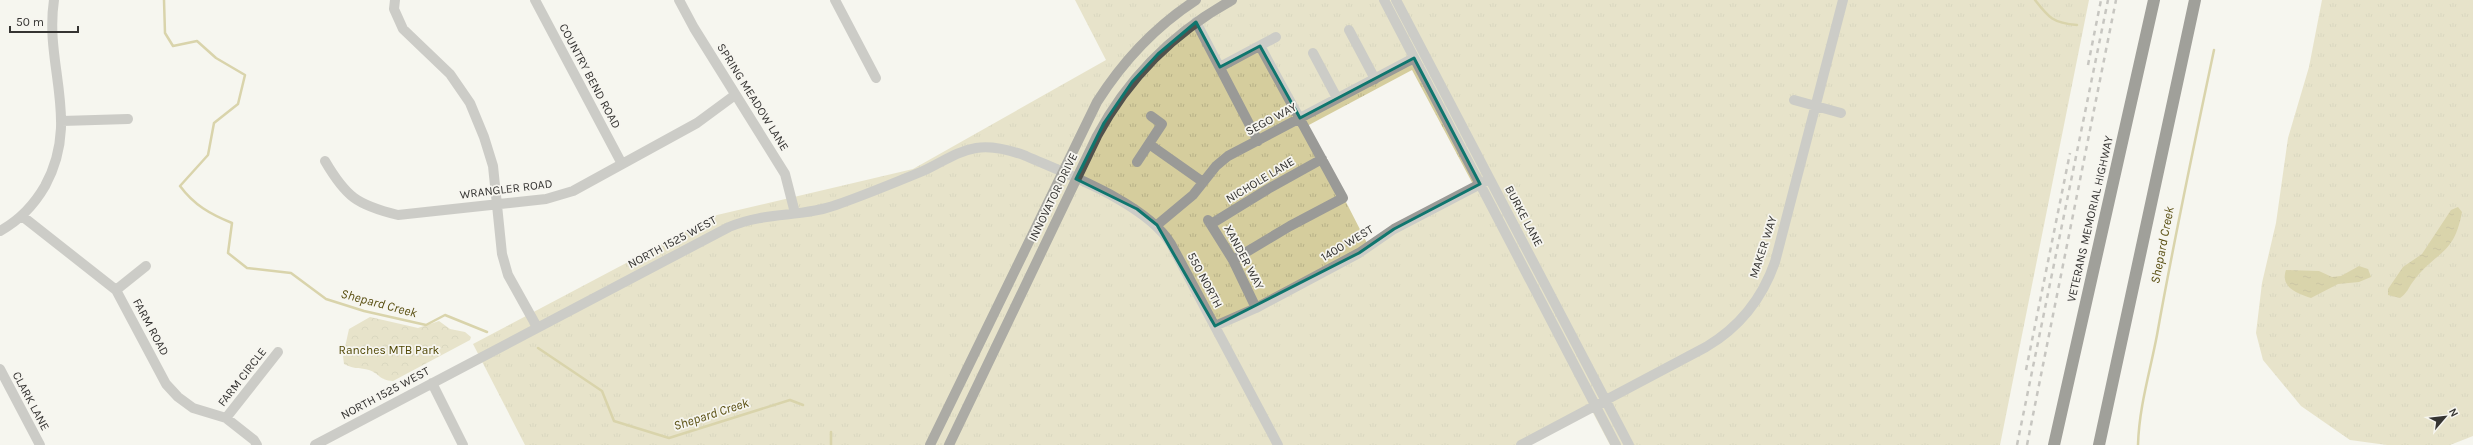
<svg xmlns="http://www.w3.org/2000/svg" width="2473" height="445" font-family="Karla,sans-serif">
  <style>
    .grass { fill: url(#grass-tufts); fill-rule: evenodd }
    .park { fill: url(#park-crowns) }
    .water { fill: url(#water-ripples) }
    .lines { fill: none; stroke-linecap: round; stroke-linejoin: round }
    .stream { stroke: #b7aa5a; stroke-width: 2.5 }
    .minor { stroke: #9a9a97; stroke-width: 10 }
    .major { stroke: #52514d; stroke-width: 10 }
    .highway { stroke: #393833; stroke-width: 12 }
    .rail { stroke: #8e8d89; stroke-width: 2.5; stroke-dasharray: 5 5; stroke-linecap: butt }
    .marked { fill: none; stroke: #0f766e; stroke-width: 3; stroke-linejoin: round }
    .labels { text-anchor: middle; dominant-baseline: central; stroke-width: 3.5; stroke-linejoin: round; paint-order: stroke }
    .street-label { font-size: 12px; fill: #353432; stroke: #f6f5ef }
    .park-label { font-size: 12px; fill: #4f4603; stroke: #f6f5ef }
    .water-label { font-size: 13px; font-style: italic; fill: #594f11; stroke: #f6f5ef }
  </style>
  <defs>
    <pattern id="grass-tufts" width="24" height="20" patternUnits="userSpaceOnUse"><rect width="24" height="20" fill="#d5cd9d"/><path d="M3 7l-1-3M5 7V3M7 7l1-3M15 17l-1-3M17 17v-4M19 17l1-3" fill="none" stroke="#b7b188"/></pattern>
    <pattern id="park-crowns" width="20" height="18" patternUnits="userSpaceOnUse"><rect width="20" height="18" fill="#d5cd9d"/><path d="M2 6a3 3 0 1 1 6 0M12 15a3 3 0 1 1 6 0" fill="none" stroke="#b7b188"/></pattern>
    <pattern id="water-ripples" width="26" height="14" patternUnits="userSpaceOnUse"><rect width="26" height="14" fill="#b7aa5a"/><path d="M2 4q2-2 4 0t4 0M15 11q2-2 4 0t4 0" fill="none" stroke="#968b4b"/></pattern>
  </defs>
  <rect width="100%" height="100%" fill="#f6f5ef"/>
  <!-- grass -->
  <path class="grass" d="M1075,0H2089L2000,445H1610L1591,409L1526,445H525L473,344L717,215L913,169L1106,60ZM1412,70L1475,188L1368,245L1307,126Z
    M2322,0H2473V436L2450,445H2387L2350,440L2301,406L2263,360L2256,333L2262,283L2276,223L2288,138L2309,67Z"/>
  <!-- park -->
  <path class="park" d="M370,317L418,328L439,321L450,329L465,332L471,337L470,340L393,381C379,380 380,374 369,370C360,367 355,370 344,364L343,356L349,329Z"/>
  <!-- water -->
  <path class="water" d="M2458,207L2462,212C2454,255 2438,250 2415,279C2409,286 2407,294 2400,298L2388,295V289L2403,267L2422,254L2451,210Z
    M2359,266L2368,269L2371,277L2359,282L2338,284L2311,298C2296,293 2280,287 2286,270L2319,271L2332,277L2341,276Z"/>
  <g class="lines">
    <!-- stream -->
    <path class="stream" d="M164,0L165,33L173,46L197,41L216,58L245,75L238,104L214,123L208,155L180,186C194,205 210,214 232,223L228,253L247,268L291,273L326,299L364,311L426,325L445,315L487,332
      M2035,0C2049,18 2053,23 2077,25
      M538,348L602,391L614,421L669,438L790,400L803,405
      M831,445V432
      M2138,445C2139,407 2150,372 2157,335C2174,239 2194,145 2214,50"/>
    <!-- minor -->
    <path class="minor" d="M395,0L394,9L403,29L450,74L470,103L484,137L493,166L502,254L508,275L537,327
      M535,0L622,164
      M679,0L694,28L785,174L795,213
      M835,0L876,78
      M1384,0L1616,445
      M1396,0L1629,445
      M1196,22L1258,141
      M1349,30L1375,79
      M1313,53L1337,98
      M1220,67L1276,37
      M1794,100L1841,113
      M62,121L128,119
      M1149,144L1203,182
      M325,161C346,197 357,205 398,215L546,199L573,191L697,123L735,95
      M1137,162L1162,124L1151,116
      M22,216L116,290L166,384L178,397L193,408L226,418L254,440L257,445
      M1208,220L1233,260L1256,308
      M1211,224L1268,189L1322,159
      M1157,225L1193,195L1216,166L1228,156L1414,58
      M0,231C20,220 34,205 45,186C81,120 44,66 54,0
      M1233,260L1290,226L1343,198L1260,46
      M116,290L146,266
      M1215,326L1256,308L1359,253L1394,229L1486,181
      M0,369L40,445
      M432,383L463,445
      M226,418L278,352
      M315,445L729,227C767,211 800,218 836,205C865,195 894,183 923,171C941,163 957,151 976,148C993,145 1010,150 1026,156C1069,175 1147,204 1171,244L1278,445
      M1521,445L1706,347C1740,327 1762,299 1775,262L1843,0"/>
    <!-- major -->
    <path class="major" d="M930,445L1097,102C1123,61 1156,26 1196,0
      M949,445L1097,136C1128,78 1174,32 1232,0"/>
    <!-- highway -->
    <path class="highway" d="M2054,445L2154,0
      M2099,445L2195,0"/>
    <!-- rail -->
    <path class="rail" d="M2088,65L2101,0
      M2026,370L2070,153
      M2017,445L2108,0
      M2027,445L2116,0"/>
  </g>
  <!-- marked area -->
  <path d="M0 0H2473V445H0ZM1196,22L1220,67L1260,46L1300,118L1414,58L1480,184L1394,229L1359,253L1215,326L1157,225L1137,209L1076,179L1104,123L1132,82L1158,54Z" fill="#f6f5ef" fill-opacity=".55" fill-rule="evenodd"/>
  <path class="marked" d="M1196,22L1220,67L1260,46L1300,118L1414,58L1480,184L1394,229L1359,253L1215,326L1157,225L1137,209L1076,179L1104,123L1132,82L1158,54Z"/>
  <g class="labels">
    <!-- street labels -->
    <g class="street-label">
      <text transform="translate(590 76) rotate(62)">COUNTRY BEND ROAD</text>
      <text transform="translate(753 97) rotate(58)">SPRING MEADOW LANE</text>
      <text transform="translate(1271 119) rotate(-28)">SEGO WAY</text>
      <text transform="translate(1260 180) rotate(-31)">NICHOLE LANE</text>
      <text transform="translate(506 189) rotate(-7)">WRANGLER ROAD</text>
      <text transform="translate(1053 197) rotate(-64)">INNOVATOR DRIVE</text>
      <text transform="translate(1524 216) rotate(62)">BURKE LANE</text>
      <text transform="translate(2090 219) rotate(-77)">VETERANS MEMORIAL HIGHWAY</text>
      <text transform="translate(672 242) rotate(-28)">NORTH 1525 WEST</text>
      <text transform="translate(1347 243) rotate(-31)">1400 WEST</text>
      <text transform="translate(1763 247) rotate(-72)">MAKER WAY</text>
      <text transform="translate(1244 257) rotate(62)">XANDER WAY</text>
      <text transform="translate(1205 280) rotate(62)">550 NORTH</text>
      <text transform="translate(151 327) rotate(62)">FARM ROAD</text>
      <text transform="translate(242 377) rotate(-52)">FARM CIRCLE</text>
      <text transform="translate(385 393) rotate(-28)">NORTH 1525 WEST</text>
      <text transform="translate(31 401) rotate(62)">CLARK LANE</text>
    </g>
    <!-- park labels -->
    <g class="park-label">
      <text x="389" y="350">Ranches MTB Park</text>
    </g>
    <!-- water labels -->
    <g class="water-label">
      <text transform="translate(2162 245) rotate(-79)">Shepard Creek</text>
      <text transform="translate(379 303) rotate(15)">Shepard Creek</text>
      <text transform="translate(711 414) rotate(-18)">Shepard Creek</text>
    </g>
  </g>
  <!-- north arrow -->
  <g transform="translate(2445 417) rotate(62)" stroke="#f6f5ef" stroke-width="3" paint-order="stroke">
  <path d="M0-3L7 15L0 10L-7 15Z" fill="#353432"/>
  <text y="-6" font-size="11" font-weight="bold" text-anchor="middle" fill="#353432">N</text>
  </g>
  <!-- scale -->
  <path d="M10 26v6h68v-6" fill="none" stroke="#353432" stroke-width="2"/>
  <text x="16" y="26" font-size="12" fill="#353432" stroke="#f6f5ef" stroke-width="3" paint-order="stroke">50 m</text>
</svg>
